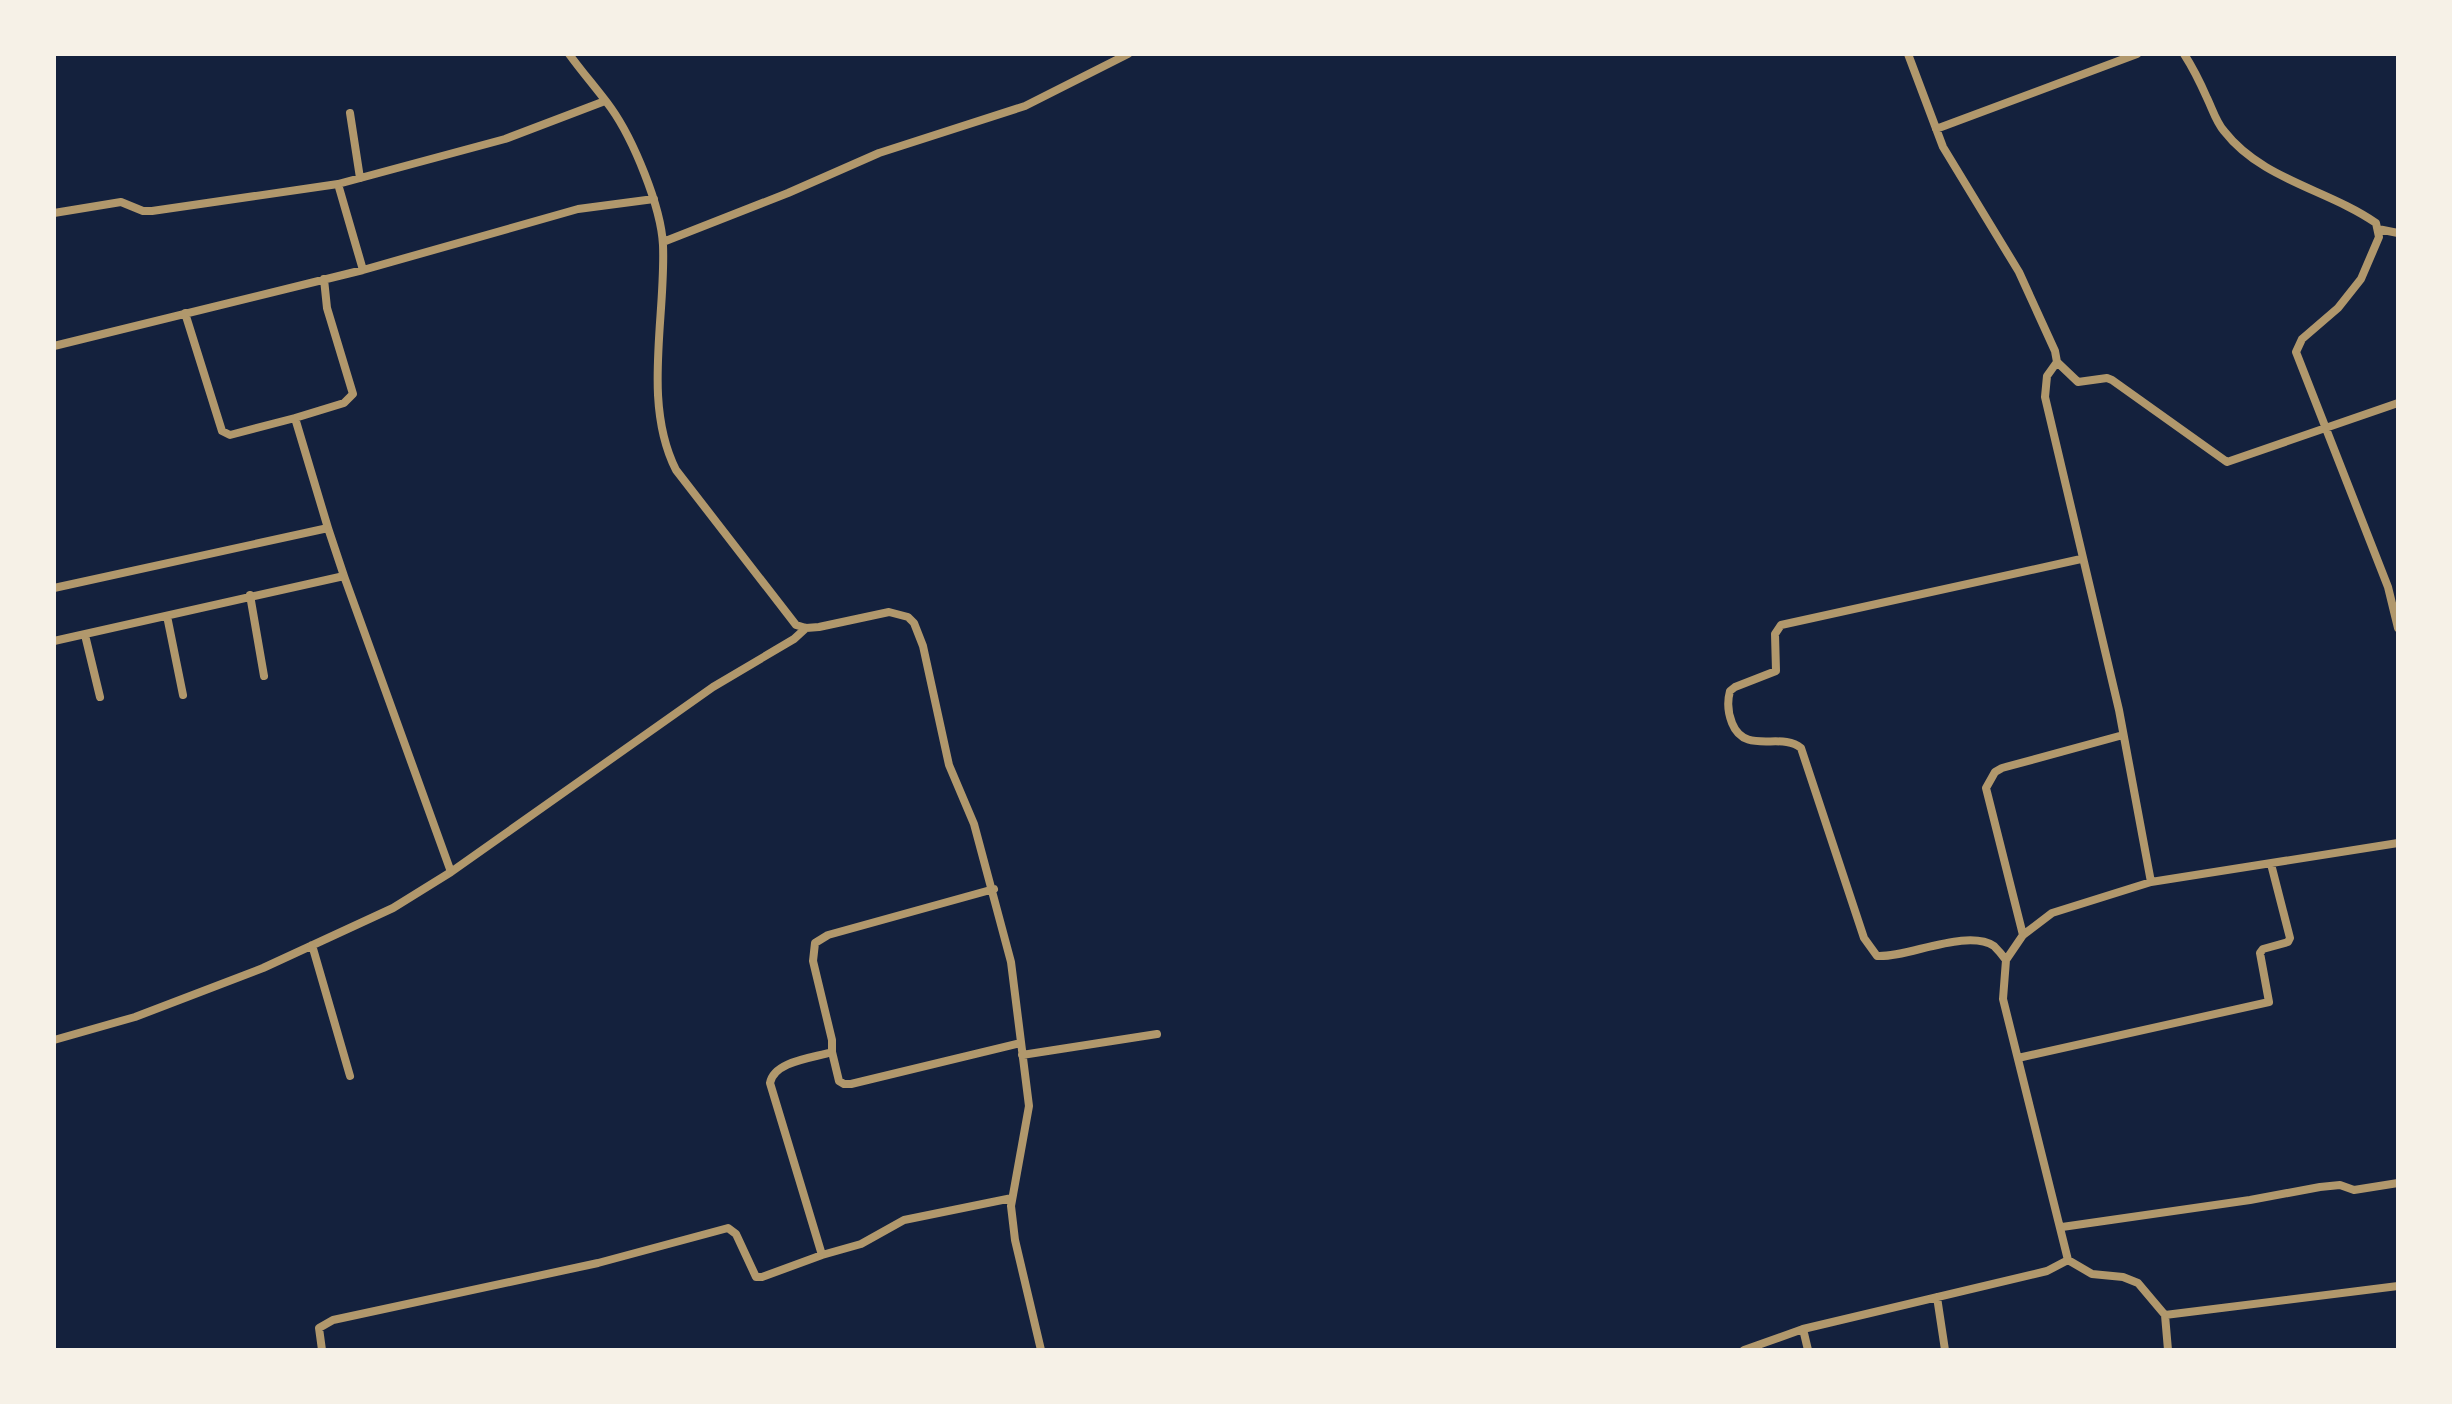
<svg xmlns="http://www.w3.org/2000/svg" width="2452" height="1404" font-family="Ubuntu,sans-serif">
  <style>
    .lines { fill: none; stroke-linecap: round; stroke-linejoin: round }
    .minor { stroke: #b1986c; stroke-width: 8 }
  </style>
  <rect width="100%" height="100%" fill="#14213d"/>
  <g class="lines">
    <!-- minor -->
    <path class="minor" d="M569,54C582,72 597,89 611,108C633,139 661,206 663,245C666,317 642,403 676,470L796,625L806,628L819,627L889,612L908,617L914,623L923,646L949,765L974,824L1011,962L1029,1106L1011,1206L1015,1240L1041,1350
      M1908,54L1943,147L2019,272L2055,351L2057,362L2047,376L2045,397L2119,710L2151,882
      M2184,54C2193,68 2200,82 2207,98C2212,108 2216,122 2224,131C2262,180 2327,189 2376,223L2379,237L2361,279L2338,308L2302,339L2296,352L2388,587L2398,628
      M350,113L360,178
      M1936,129L2137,54
      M338,184L505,139L605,101
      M54,213L121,202L143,211H152L338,184L363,270
      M2378,229L2398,233
      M663,242L788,193L879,153L1025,106L1128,54
      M54,346L363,270L578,209L654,199
      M2057,362L2078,382L2107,378L2112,380L2227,462L2398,403
      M295,418L344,403L353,394L327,308L324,279
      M328,528L344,576
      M54,588L328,528L295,418L230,435L222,431L185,313
      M250,595L264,676
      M167,616L183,695
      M85,635L100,697
      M54,641L344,576L451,872
      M2023,935L1986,788L1995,772L2002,768L2123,735
      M312,945L350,1076
      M2006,960C2003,956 1998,950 1994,946C1967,928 1907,958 1877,956L1864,938L1801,748C1781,731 1745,756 1732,723C1728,713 1727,702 1730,691L1735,687L1776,671L1775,634L1781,625L2081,559
      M54,1040L135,1017L263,968L393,908L451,872L713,687L794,639L806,628
      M832,1052L839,1081L844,1084H851L1021,1043
      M1022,1055L1157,1034
      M2018,1058L2269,1002L2260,953L2263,949L2288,942L2290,938L2271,864
      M2062,1227L2250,1200L2320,1187L2340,1185L2354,1190L2398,1183
      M822,1255L861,1244L904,1220L1012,1198
      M2068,1260L2092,1274L2123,1277L2138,1283L2165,1315L2168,1350
      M1937,1297L1945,1350
      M2165,1315L2398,1286
      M1803,1329L1808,1350
      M322,1350L319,1328L333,1320L598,1263L728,1228L736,1234L756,1277H762L822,1255L770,1083C774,1061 813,1058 832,1052V1040L813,961L815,943L828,935L994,889
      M1744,1350L1803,1329L2047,1271L2068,1260L2003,999L2006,960L2023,935L2052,913L2151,882L2398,843"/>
  </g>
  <!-- border -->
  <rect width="2452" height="1404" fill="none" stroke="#f6f1e7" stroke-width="112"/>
</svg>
